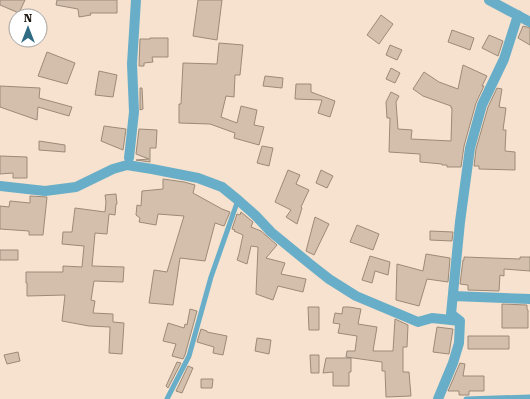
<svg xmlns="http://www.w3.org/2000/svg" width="530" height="399" font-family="'Roboto Serif',serif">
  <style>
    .building { fill: #d3bfac; stroke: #9c8a78 }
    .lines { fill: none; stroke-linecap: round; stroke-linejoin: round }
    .lane { stroke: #69aec9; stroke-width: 5 }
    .street { stroke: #69aec9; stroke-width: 10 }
  </style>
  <rect width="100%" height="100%" fill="#f6e2ce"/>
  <!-- building -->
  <path class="building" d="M0,0H25L19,13L0,5Z
    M57,0H117V13H90L91,15L79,17L78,9L56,5Z
    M198,0H222L217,40L193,36Z
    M381,15L393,24L379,44L367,35Z
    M523,26L530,28V45L518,38Z
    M452,30L474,38L470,50L448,42Z
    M489,35L503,41L498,56L482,48Z
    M150,38H168V57H152L153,62L144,63V66H139L140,39H150Z
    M219,43L243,45L240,75H235L234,97L226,96L221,117L237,123L241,106L257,110L254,125L264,127L259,145L234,138L235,133L210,124L179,123V104H181L183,63L217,64Z
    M390,45L402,50L397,60L386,55Z
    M47,52L75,63L67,84L38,76Z
    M463,65L487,76L482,86H484L476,103L464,146L461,167H447V165H442V164L420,162V154L389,152L390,118H387L386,102L391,92L399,96L396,102L398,129L412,130L411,139L451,141L452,108H451V106L423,96L413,89L424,72L439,82L458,89Z
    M391,68L400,73L395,83L386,79Z
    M99,71L117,75L113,97L95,95Z
    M265,76L283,78L282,88L263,86Z
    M296,84H311V92L335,101L330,117L318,113L322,100L295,99Z
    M0,86L40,88L39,98L72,107L69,116L38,107L37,120L0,107Z
    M140,88H142L143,109L140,110Z
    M497,88L502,89L499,107L506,108L503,130H506L505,151L515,152V170L479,169V166H474L476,149L488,107Z
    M104,126L126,129L123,150L101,141Z
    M139,129L157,130L156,148H150V162L136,160L149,159L136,154Z
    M39,141L65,145V152L39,150Z
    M262,146L273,148L269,166L257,163Z
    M0,156L27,157V178H13V173L0,174Z
    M288,170L300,175L296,184L309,190L301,207L302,208L297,224L286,217L291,210L275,202Z
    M321,170L333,176L327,188L316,183Z
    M163,179L184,182L195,185L193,193L222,209L230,212L224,226L215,223L205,261L180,258L173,305L149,303L154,270L167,272L184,216L158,214L156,225L139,222L140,218L136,215L137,205L141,206L142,191L163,189Z
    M116,194L117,204H116L115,215L109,214L107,234L95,233L92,266L124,267L123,282L94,281L91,300L95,301L93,313L113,314V322L124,323L122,354L109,353L110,327L89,326L62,321L65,295L27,296V283H26V272H63V266L82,267L84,246L62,244L63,232H72L75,208L105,212L106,202L105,195Z
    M30,196L47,197L43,235H29V231L0,229V206L9,207L10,201L30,203Z
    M241,212L253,222L251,227L261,231L277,245L266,258L285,263L281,274L306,279L303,292L278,286L273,300L256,294L258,247L251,246L247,264L237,260L239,254L243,235L234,231L235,230L232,229L237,214L240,215Z
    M315,217L329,224L314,255L306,251Z
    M357,225L379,234L373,250L350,242Z
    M430,231L453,232L452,241L430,240Z
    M0,250H18V260H0Z
    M426,254L450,258L448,282L427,279L419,306L396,300L397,264L423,271Z
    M370,256L390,262L388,275L375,271L372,283L362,280Z
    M464,257L520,259V257H530V271L504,269V276L500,275L499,291L468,290V285L460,284L463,260H464Z
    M502,304L527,305V309L528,310V328H502Z
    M308,307H319V330H309Z
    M343,307H349L361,309L358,324L377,327L373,351H393L395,319L408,325L407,347H403V372H409L411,396L386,397L385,371H382V362L346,357L347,351H355L357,336L338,333L340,324L333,323L335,313L342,314Z
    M190,309L197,311L185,355L183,359L172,356L176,344L163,341L168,323L184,328L185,324L187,325Z
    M437,327L453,329L449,354L433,352Z
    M201,329L207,331V332L227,336L223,355L213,353L214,347L197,342Z
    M468,336H509V349H468Z
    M257,338L271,340L269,354L255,351Z
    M18,352L20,361L7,364L4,355Z
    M310,355H319V373H311Z
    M326,358H351V372H349V386H333V372L323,373Z
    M177,362L181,363L168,388L166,386Z
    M460,363L465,364L463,376H484V391H469V395H459V391H448Z
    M188,366L193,368L182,393L176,391Z
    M201,379H213L212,388H201Z"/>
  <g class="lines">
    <!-- lane -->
    <path class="lane" d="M167,399L189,356L211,277L238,200
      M466,399L530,397"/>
    <!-- street -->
    <path class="street" d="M489,0L530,22
      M129,158L134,112L132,64L136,0
      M0,186L45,191L76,187L113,169L127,165L152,169L198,178L222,187L238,200L255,215L271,232L310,264L329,279L356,296L418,322L432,318L460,321
      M453,296L530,299
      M438,399L453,363L459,343L460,321L451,314L460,222L470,148L482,105L504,59L518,15"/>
  </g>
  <!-- north arrow -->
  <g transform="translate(28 28)"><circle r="19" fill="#ffffff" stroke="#a5a29f"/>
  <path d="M0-3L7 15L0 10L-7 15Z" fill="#2f6c83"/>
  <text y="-6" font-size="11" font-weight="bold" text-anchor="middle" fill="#1e1710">N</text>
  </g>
</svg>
